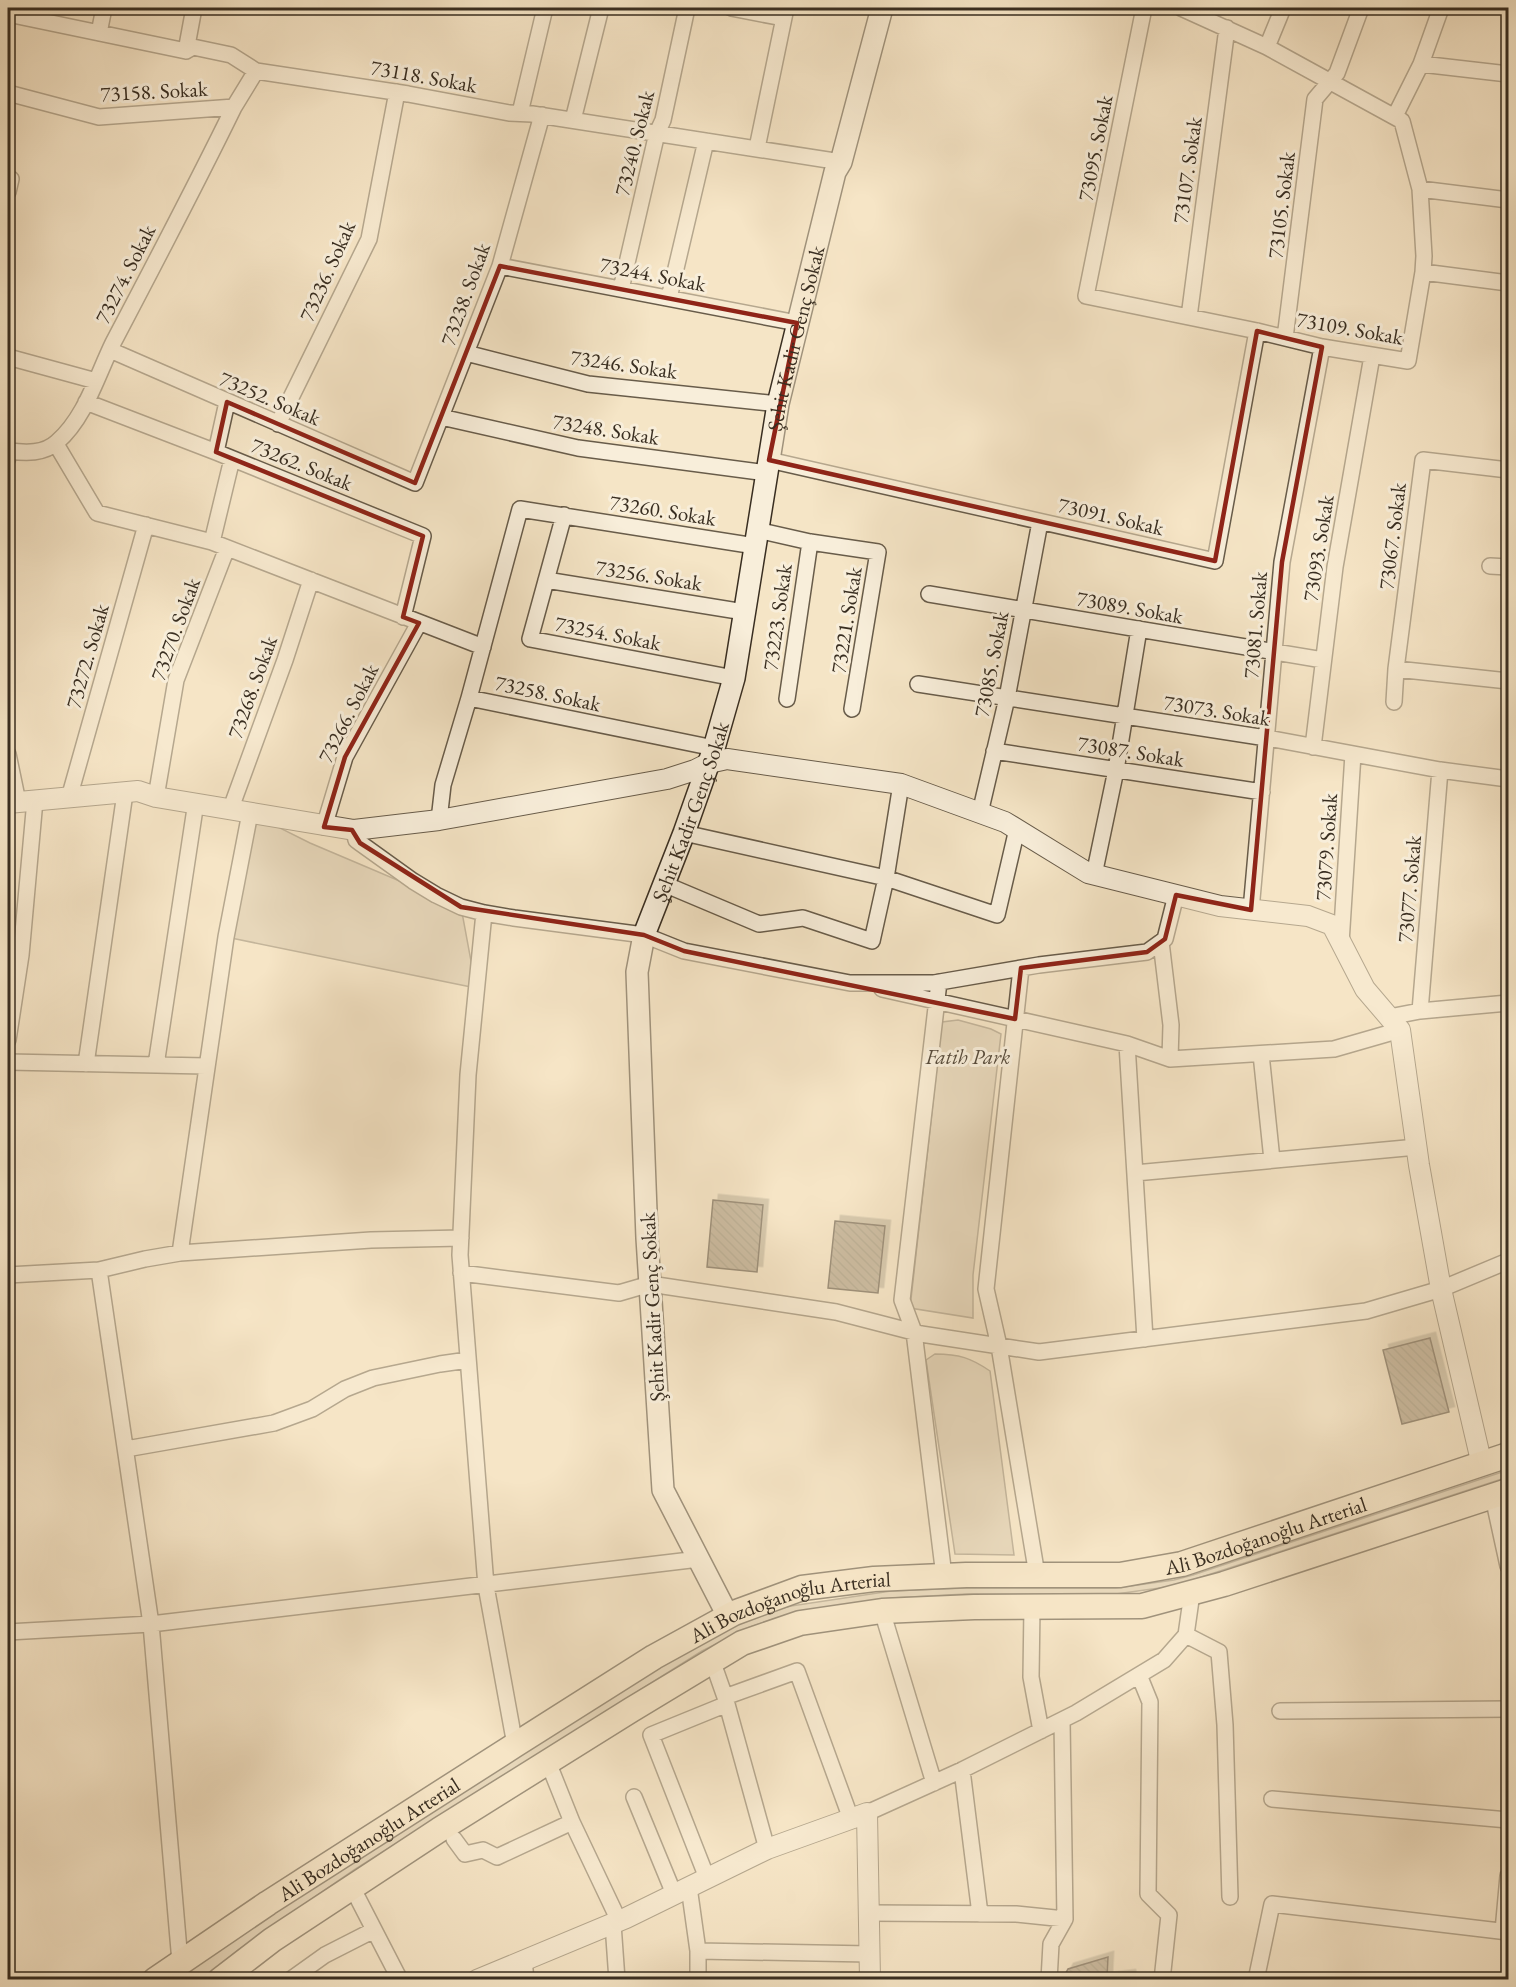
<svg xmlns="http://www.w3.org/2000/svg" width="1516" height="1987" font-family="'EB Garamond',serif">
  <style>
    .green { fill: #d5c6aa; stroke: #877a66; stroke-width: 1.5 }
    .building { fill: url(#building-back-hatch); stroke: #392e21; stroke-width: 1.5; filter: url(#shadow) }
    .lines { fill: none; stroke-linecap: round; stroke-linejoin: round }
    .minor-casing { stroke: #685c4a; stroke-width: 18 }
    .tertiary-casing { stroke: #685c4a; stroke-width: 22 }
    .secondary-casing { stroke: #392e21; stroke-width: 24 }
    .primary-casing { stroke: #392e21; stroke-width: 27 }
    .minor { stroke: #f8eeda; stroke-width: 15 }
    .tertiary { stroke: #f8eeda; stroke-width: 20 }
    .secondary { stroke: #f8eeda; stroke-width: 21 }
    .primary { stroke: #f5e5c6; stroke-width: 24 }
    .marked { fill: none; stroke: #8f2418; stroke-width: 4.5; stroke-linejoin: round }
    .labels { text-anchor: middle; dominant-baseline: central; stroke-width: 6; stroke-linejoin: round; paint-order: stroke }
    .street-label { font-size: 21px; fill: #392e21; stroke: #f8eeda }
    .park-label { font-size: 21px; font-style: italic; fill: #584c3c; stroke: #f8eeda }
  </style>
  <defs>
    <pattern id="building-back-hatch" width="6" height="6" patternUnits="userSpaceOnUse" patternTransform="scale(1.5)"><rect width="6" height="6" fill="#9b8d77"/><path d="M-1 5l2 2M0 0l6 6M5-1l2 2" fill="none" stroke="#7f7461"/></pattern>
    <filter id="shadow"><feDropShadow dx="5.5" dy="-5.5" stdDeviation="0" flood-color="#0004"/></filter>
  </defs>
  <rect width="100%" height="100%" fill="#f5e5c6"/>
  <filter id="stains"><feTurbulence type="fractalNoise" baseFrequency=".00333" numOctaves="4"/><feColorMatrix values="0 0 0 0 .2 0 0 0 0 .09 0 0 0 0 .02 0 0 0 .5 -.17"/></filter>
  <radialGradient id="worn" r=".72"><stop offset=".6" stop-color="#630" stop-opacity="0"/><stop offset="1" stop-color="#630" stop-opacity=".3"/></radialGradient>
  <!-- green -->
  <path class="green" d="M250,813L310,843L461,907L476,988L226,937Z
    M958,1020L991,1029L1001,1034L973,1275V1318L910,1308L942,1022Z
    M935,1354C959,1354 971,1358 990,1371L1014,1555L955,1554L926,1360Z
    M1508,1470V1477L1174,1586L1116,1594H966L891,1598L792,1613L750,1627L702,1651L354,1870L238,1950L203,1979L177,1980L304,1892L698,1643L747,1616L791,1606L891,1591L966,1588H1116L1174,1580L1193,1575Z"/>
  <!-- building -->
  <path class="building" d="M713,1200L763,1205L757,1272L707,1267Z
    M835,1221L885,1226L878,1293L828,1288Z
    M1430,1338L1449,1412L1402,1424L1383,1350Z
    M1108,1957L1107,1978L1130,1975L1131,1980H1062L1068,1969Z"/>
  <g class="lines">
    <defs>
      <path id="minor" d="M731,8L783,18
        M1144,8L1086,296L1257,331L1322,347L1408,361L1423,272L1424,256L1420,189L1402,121L1267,47L1181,8
        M8,14L186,51L193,47L231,55L256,71L408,94L509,113L532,114L841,162
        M99,33L104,8
        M1267,47L1283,8
        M186,51L194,8
        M1421,64L1508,74
        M8,93L99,117L234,107
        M520,113L545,8
        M1395,116L1421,64L1441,8
        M573,120L601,8
        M757,148L786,8
        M8,178L11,179L8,192
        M1420,189L1508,200
        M500,266L797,323
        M1423,272L1508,283
        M621,289L657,133L663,120L687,8
        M669,298L706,141
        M1189,317L1227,28
        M1285,338L1315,99L1337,73L1361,8
        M110,350L415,483L500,266L542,115
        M466,353L588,384L778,404
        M8,357L96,381
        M86,402L216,452L423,536L403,617
        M441,417L578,448L767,473
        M278,424L369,239L397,92
        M56,444L97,513L212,542L483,647
        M216,452L227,402
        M8,458L9,451C26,453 44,454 57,442C85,418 97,376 113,343C154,265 195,187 234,107L256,71
        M769,460L1215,561L1257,331
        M564,515L530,639L734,678
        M757,530L810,542L878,552L852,709
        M212,542L232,459
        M1490,566L1508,567
        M546,580L744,612
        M929,594L1323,660
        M1396,669L1508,681
        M918,684L1273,739L1440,770L1508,779
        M787,699L810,542
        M1394,702L1396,669L1423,460L1508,470
        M1313,747L1335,567L1372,356
        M714,748L469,698L520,509L755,546
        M994,751L1262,792
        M8,754L18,802
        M156,797L176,680L227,548
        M69,798L146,525
        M231,808L285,660L311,580
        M980,813L1007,698L1040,522
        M439,820L443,785L469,698
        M324,827L345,757L419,623
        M354,830L356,840L360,843L413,881L436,895L461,907L484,913L514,918L644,935L684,951L850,983H934L1039,965L1147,952L1165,939L1176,895
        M684,833L886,878L997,915L1017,829
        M1094,875L1116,770L1139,629
        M664,884L759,924L803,918L872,941L886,878L901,784
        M1251,910L1282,562L1322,347
        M484,913L468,1075L460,1255L486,1586L515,1745
        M1341,943L1353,754
        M1021,968L986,1289L999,1346L1037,1575
        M939,982L902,1300L914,1332L944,1576
        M882,989L1127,1044L1170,1059L1171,1025L1161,942
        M1420,1011L1440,770
        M1389,1017L1420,1011L1508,1003
        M8,1040L21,955L35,800
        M1127,1044L1145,1339
        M1261,1054L1272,1160
        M1170,1059L1334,1049L1400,1030
        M8,1062L206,1066
        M86,1064L125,793
        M156,1065L196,802
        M1135,1173L1417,1147
        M180,1253L226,937L250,813
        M99,1270L151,1624L180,1962
        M461,1273L619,1293L650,1284L836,1312L921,1334L1039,1352L1366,1311L1441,1289L1508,1261
        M8,1275L99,1270L145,1259L180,1253L371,1240L461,1238
        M126,1449L274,1423L312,1409L345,1389L373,1378L440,1364L468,1360
        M1493,1497L1508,1566
        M1032,1607L1031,1677L1041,1731
        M882,1611L934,1783
        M8,1632L151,1624L699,1559
        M1186,1635L1219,1652L1225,1725L1230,1897
        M712,1660L725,1697L767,1849
        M1139,1675L1150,1702L1148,1894L1169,1915L1162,1980
        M725,1697L797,1671L851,1819
        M1280,1711L1508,1709
        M548,1762L572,1822L619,1921
        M962,1770L980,1914
        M634,1797L674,1894
        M1272,1799L1508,1820
        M867,1813L962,1770L1076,1713L1164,1660L1186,1635L1192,1593
        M454,1839L465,1854L483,1850L497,1857L572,1822
        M707,1878L651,1735L727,1704
        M352,1887L400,1980
        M689,1887L698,1951V1980
        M870,1913L1016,1914L1065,1919
        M613,1924L617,1980
        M1503,1931L1508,1876
        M698,1951L870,1954
        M524,1960L526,1980
        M290,1980L325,1955L374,1930
        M1049,1980L1051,1944L1065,1919L1062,1721
        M1256,1980L1272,1904L1508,1932"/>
      <path id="tertiary" d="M8,803L138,791L156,797L354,830L439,820L667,779L695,770L709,763L727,759L901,784L1005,822L1088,873L1220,906L1308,916L1332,925L1365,989L1400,1030L1419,1165L1441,1289L1482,1465
        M477,1980L626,1918L767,1849L867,1813L870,1980"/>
      <g id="secondary">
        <path id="s1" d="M728,1616L663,1490L647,1238L637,972L644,935L684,833L714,748L734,678L778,404L835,172L841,162L882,8"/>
      </g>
      <g id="primary">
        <path id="s2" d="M155,1980L268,1903L515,1745L654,1657L734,1613L802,1588L874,1579L966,1575H1120L1182,1564L1508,1455"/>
        <path d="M220,1980L272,1940L439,1830L631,1710L742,1643L800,1623L882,1611L974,1607L1142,1606L1224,1584L1508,1491"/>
      </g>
    </defs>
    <!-- minor casing -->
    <use href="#minor" class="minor-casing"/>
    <!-- tertiary casing -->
    <use href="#tertiary" class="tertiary-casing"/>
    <!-- secondary casing -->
    <use href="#secondary" class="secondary-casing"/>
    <!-- primary casing -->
    <use href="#primary" class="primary-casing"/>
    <!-- minor -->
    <use href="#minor" class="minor"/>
    <!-- tertiary -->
    <use href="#tertiary" class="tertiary"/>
    <!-- secondary -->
    <use href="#secondary" class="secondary"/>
    <!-- primary -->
    <use href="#primary" class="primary"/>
  </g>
  <!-- marked area -->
  <path d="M0 0H1516V1987H0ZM500,266L797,323L769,460L1215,561L1257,331L1322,347L1282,562L1251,910L1176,895L1165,939L1147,952L1021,968L1015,1019L684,951L644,935L461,907L360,843L352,830L324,827L345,757L419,623L403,617L423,536L216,452L227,402L415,483Z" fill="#f5e5c6" fill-opacity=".55" fill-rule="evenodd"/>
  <path class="marked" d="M500,266L797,323L769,460L1215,561L1257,331L1322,347L1282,562L1251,910L1176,895L1165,939L1147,952L1021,968L1015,1019L684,951L644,935L461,907L360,843L352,830L324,827L345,757L419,623L403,617L423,536L216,452L227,402L415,483Z"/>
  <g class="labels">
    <!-- street labels -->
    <g class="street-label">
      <text transform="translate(424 76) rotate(10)">73118. Sokak</text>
      <text transform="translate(154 91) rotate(-3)">73158. Sokak</text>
      <text transform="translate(634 143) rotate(-76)">73240. Sokak</text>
      <text transform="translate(1095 148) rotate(-79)">73095. Sokak</text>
      <text transform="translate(1187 170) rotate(-82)">73107. Sokak</text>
      <text transform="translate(1281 205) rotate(-83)">73105. Sokak</text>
      <text transform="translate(327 271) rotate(-66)">73236. Sokak</text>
      <text transform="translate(125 274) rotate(-63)">73274. Sokak</text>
      <text transform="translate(653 274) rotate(11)">73244. Sokak</text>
      <text transform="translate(465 294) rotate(-70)">73238. Sokak</text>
      <text transform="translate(1350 328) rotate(10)">73109. Sokak</text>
      <text stroke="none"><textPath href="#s1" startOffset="1316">Şehit Kadir Genç Sokak</textPath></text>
      <text transform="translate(624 364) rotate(8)">73246. Sokak</text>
      <text transform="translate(270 398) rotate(23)">73252. Sokak</text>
      <text transform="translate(606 429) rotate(9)">73248. Sokak</text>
      <text transform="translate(302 464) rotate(22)">73262. Sokak</text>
      <text transform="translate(663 510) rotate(9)">73260. Sokak</text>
      <text transform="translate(1111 516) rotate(13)">73091. Sokak</text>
      <text transform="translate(1392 536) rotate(-83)">73067. Sokak</text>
      <text transform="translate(1318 548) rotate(-81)">73093. Sokak</text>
      <text transform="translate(649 575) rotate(9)">73256. Sokak</text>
      <text transform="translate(1130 607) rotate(10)">73089. Sokak</text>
      <text transform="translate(777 617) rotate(-82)">73223. Sokak</text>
      <text transform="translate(846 620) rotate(-81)">73221. Sokak</text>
      <text transform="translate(1255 625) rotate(-85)">73081. Sokak</text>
      <text transform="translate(175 629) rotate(-70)">73270. Sokak</text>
      <text transform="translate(608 633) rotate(11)">73254. Sokak</text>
      <text transform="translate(87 656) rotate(-74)">73272. Sokak</text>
      <text transform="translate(991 664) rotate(-79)">73085. Sokak</text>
      <text transform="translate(252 687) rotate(-70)">73268. Sokak</text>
      <text transform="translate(548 693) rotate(12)">73258. Sokak</text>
      <text transform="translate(1217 710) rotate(9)">73073. Sokak</text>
      <text transform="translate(348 713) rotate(-63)">73266. Sokak</text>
      <text transform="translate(1131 751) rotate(9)">73087. Sokak</text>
      <text stroke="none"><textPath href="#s1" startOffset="830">Şehit Kadir Genç Sokak</textPath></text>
      <text transform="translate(1326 847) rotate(-86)">73079. Sokak</text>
      <text transform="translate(1409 889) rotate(-85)">73077. Sokak</text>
      <text transform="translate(652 1307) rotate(-93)">Şehit Kadir Genç Sokak</text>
      <text stroke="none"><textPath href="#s2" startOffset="1228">Ali Bozdoğanoğlu Arterial</textPath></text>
      <text stroke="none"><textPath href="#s2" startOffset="742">Ali Bozdoğanoğlu Arterial</textPath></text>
      <text stroke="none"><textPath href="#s2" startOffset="256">Ali Bozdoğanoğlu Arterial</textPath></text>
    </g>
    <!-- park labels -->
    <g class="park-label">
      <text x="968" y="1056">Fatih Park</text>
    </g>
  </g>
  <!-- margin -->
  <rect width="1516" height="1987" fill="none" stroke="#f5e5c6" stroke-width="30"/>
  <rect x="9" y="9" width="1498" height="1969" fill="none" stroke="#392e21" stroke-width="3"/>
  <rect x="15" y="15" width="1486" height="1957" fill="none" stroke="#392e21" stroke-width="1.5"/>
  <rect width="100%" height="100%" filter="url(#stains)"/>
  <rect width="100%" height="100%" fill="url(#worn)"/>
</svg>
